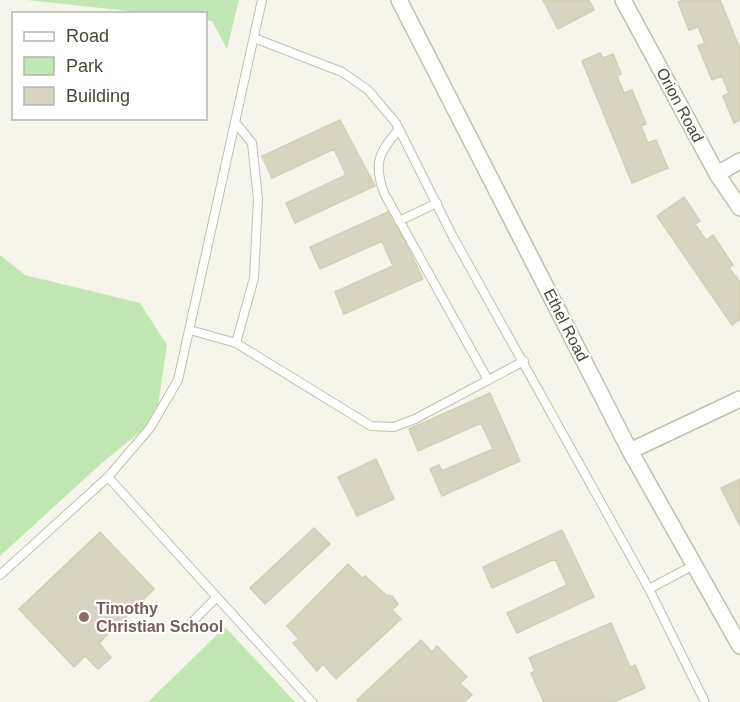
<svg xmlns="http://www.w3.org/2000/svg" width="740" height="702" font-family="Helvetica,sans-serif">
  <style>
    .green { fill: #c1e8b4 }
    .building { fill: #d7d5c0; stroke: #d1cfb3; stroke-width: 1.5 }
    .lines { fill: none; stroke-linecap: round; stroke-linejoin: round }
    .service-casing { stroke: #c1c0ad; stroke-width: 10 }
    .minor-casing { stroke: #c1c0ad; stroke-width: 18 }
    .service { stroke: #fff; stroke-width: 8 }
    .minor { stroke: #fff; stroke-width: 15 }
    .education-dot { fill: #8d6e63; stroke: #fff; stroke-width: 2 }
    .labels { text-anchor: middle; dominant-baseline: central; stroke-width: 4.5; stroke-linejoin: round; paint-order: stroke }
    .street-label { font-size: 16px; fill: #494838; stroke: #fff }
    .education-label { font-size: 16px; font-weight: bold; fill: #785e54; stroke: #fff; text-anchor: start }
  </style>
  <rect width="100%" height="100%" fill="#f5f5eb"/>
  <!-- green -->
  <path class="green" d="M27,0H239L227,49L212,21L206,20V14L147,13Z
    M0,255L25,275L140,303L167,345L156,419L103,462L0,556Z
    M225,627L295,702H148Z"/>
  <!-- building -->
  <path class="building" d="M543,0H589L594,10L558,29Z
    M682,0H720L740,49V120L734,123L723,96L729,93L722,76L712,80L698,46L705,43L698,27L689,30L678,2Z
    M600,53L603,58L613,54L621,74L617,76L624,93L632,90L646,124L641,126L648,143L656,140L668,168L632,183L582,61Z
    M340,120L375,186L295,223L286,203L346,175L334,149L272,178L262,156Z
    M684,197L700,221L695,224L706,240L713,235L733,265L729,268L740,282V319L732,325L657,216Z
    M390,211L423,279L344,314L335,292L393,266L382,241L320,269L310,247Z
    M490,393L520,461L442,496L430,469L439,465L442,471L493,449L481,423L418,451L409,429Z
    M376,459L394,499L357,516L338,477Z
    M740,479V526L721,488Z
    M314,528L330,544L265,604L250,588Z
    M562,530L594,597L517,633L507,613L567,585L555,559L492,588L483,567Z
    M100,532L154,589L99,643L111,658L98,669L85,656L74,667L19,609Z
    M348,564L362,578L365,576L386,595L392,596L398,604L392,610L401,619L336,679L323,664L317,671L293,643L299,639L287,626Z
    M611,623L630,667L635,665L645,688L614,702H544L531,673L535,671L529,658Z
    M421,640L432,652L437,646L467,677L460,683L472,695L464,702H359L357,700Z"/>
  <g class="lines">
    <defs>
      <path id="service" d="M254,38L342,72L368,90L396,123L452,235L649,589
        M399,129C379,153 373,162 384,193L488,380
        M399,221L437,203
        M190,330L236,343L254,278L258,199L252,143L235,122
        M236,343L371,426L394,427L415,419L524,361
        M108,477L312,702
        M694,565L649,589L705,702
        M0,575L108,477L150,428L178,380L262,0
        M191,623L217,597"/>
      <path id="minor" d="M399,0L630,451L740,646
        M623,0L717,174L740,208
        M717,174L740,161
        M630,451L740,399"/>
    </defs>
    <!-- service casing -->
    <use href="#service" class="service-casing"/>
    <!-- minor casing -->
    <use href="#minor" class="minor-casing"/>
    <!-- service -->
    <use href="#service" class="service"/>
    <!-- minor -->
    <use href="#minor" class="minor"/>
  </g>
  <!-- markers -->
  <circle class="education-dot" cx="84" cy="617" r="6"/>
  <g class="labels">
    <!-- street labels -->
    <g class="street-label">
      <text transform="translate(680 105) rotate(62)">Orion Road</text>
      <text transform="translate(566 325) rotate(63)">Ethel Road</text>
    </g>
    <!-- education labels -->
    <g class="education-label">
      <text x="96" y="608">Timothy<tspan x="96" dy="18">Christian School</tspan></text>
    </g>
  </g>
  <!-- legend -->
  <rect x="12" y="12" width="195" height="108" fill="#ffffff" stroke="#b6b6af" stroke-width="1.5"/>
  <rect x="24" y="32" width="30" height="9" fill="#ffffff" stroke="#b6b6af" stroke-width="1.5"/>
  <text x="66" y="42" font-size="18" fill="#494838">Road</text>
  <rect x="24" y="57" width="30" height="18" fill="#c1e8b4" stroke="#b6b6af" stroke-width="1.5"/>
  <text x="66" y="72" font-size="18" fill="#494838">Park</text>
  <rect x="24" y="87" width="30" height="18" fill="#d7d5c0" stroke="#b6b6af" stroke-width="1.5"/>
  <text x="66" y="102" font-size="18" fill="#494838">Building</text>
</svg>
